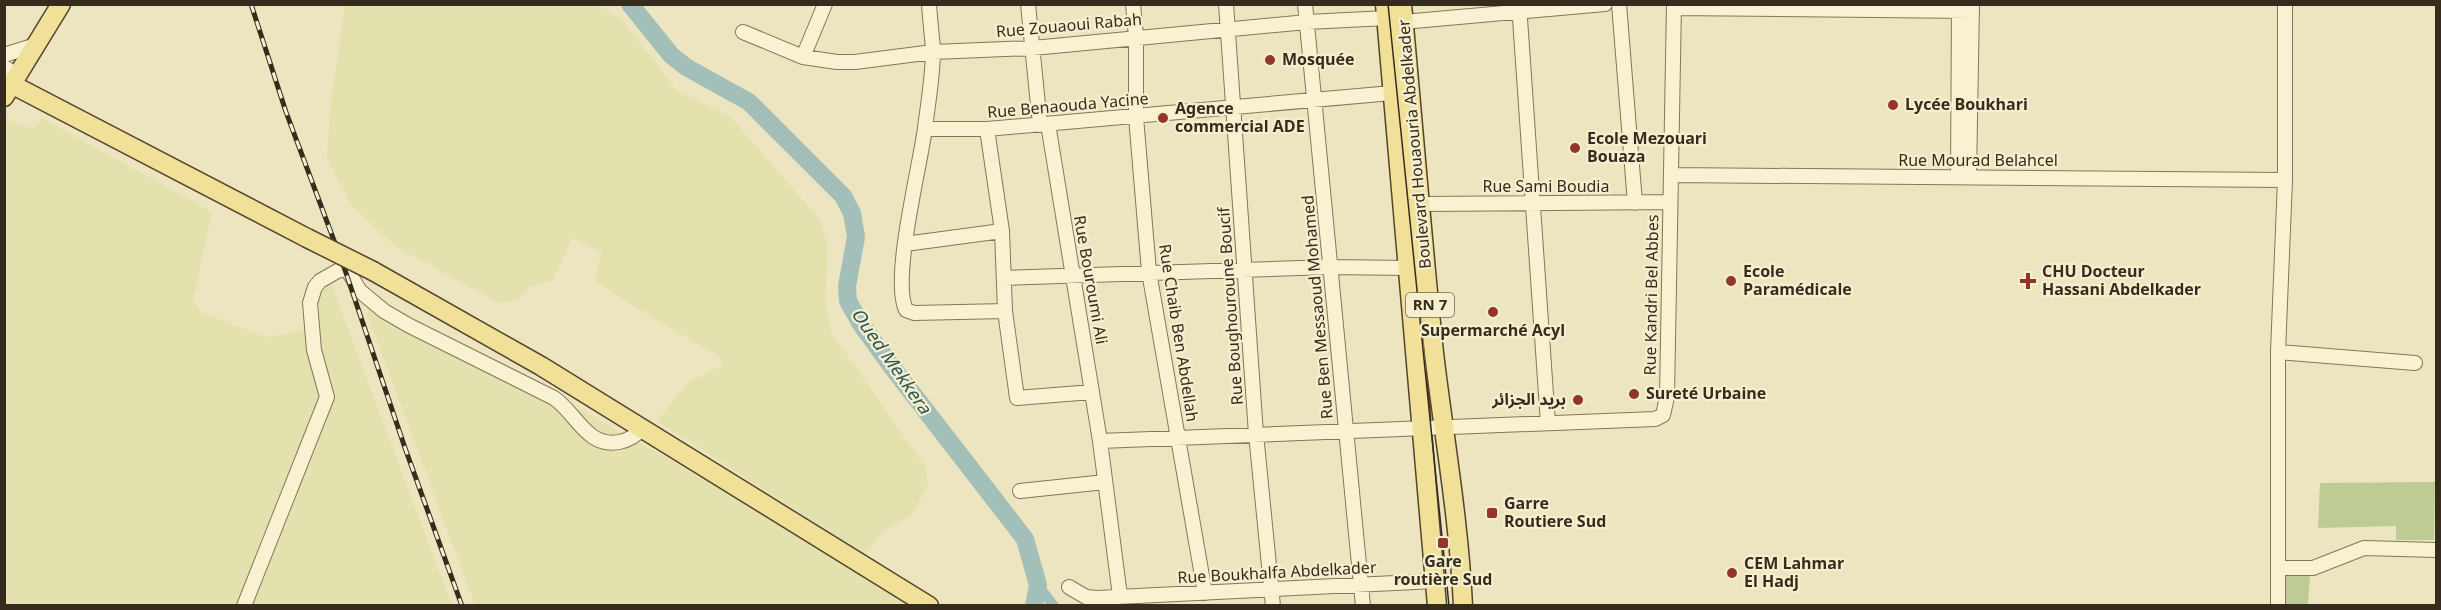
<svg xmlns="http://www.w3.org/2000/svg" width="2441" height="610" font-family="Georgia,'Noto Sans Arabic',serif">
  <style>
    .farmland { fill: #e3e1ad }
    .green { fill: #becb94 }
    .lines { fill: none; stroke-linecap: round; stroke-linejoin: round }
    .canal { stroke: #a3bfba; stroke-width: 10 }
    .river { stroke: #a3bfba; stroke-width: 18 }
    .minor-casing { stroke: #867658; stroke-width: 16 }
    .major-casing { stroke: #54442d; stroke-width: 21 }
    .minor { stroke: #f8f2d3; stroke-width: 14 }
    .major { stroke: #f1e097; stroke-width: 18 }
    .tram { stroke: #362c1d; stroke-width: 1.5 }
    .rail-casing { stroke: #362c1d; stroke-width: 5 }
    .rail { stroke: #f5efcf; stroke-width: 3; stroke-dasharray: 9; stroke-linecap: butt }
    .major-bridge-casing { stroke: #54442d; stroke-width: 21; stroke-linecap: butt }
    .major-bridge { stroke: #f1e097; stroke-width: 18 }
    .poi-dot { fill: #943529; stroke: #f5efcf; stroke-width: 2 }
    .labels { text-anchor: middle; dominant-baseline: central; stroke-width: 4.5; stroke-linejoin: round; paint-order: stroke }
    .shield { fill: #f5efcf; stroke: #6f6652; stroke-width: 1.5 }
    .shield-label { font-size: 15px; font-weight: bold; fill: #362c1d }
    .street-label { font-size: 16px; fill: #362c1d; stroke: #f5efcf }
    .poi-label { font-size: 16px; font-weight: bold; fill: #362c1d; stroke: #f5efcf; text-anchor: start }
    .water-label { font-size: 18px; font-style: italic; fill: #2c5355; stroke: #f5efcf }
  </style>
  <rect width="100%" height="100%" fill="#ede5c0"/>
  <!-- farmland -->
  <path class="farmland" d="M345,5H599L624,22L677,91L730,116L820,220L828,246L825,301L831,332L926,468L928,485L913,514L886,529L864,554L657,421L689,381L723,365L720,357L638,309L595,281L601,252L573,238L552,281L530,286L517,301L497,302L395,246L351,205L327,158L330,109Z
    M5,117L33,129L42,118L212,212L193,301L201,312L265,337L312,329L314,289L331,283L452,605L5,606Z
    M370,306L545,391L669,459L750,507L908,605H475L374,333L367,315Z"/>
  <!-- green -->
  <path class="green" d="M2435,482L2434,540H2396V526L2318,528L2320,483Z
    M2286,574H2310L2308,605L2285,606Z"/>
  <g class="lines">
    <!-- canal -->
    <path class="canal" d="M1038,585L1054,606"/>
    <!-- river -->
    <path class="river" d="M630,4L671,55L686,67L749,102L843,196L852,213L856,237L847,286L848,301L861,324L892,367L1025,539L1038,585L1034,606"/>
    <defs>
      <path id="minor" d="M929,4C930,20 932,35 933,50C933,76 928,103 925,128C920,167 891,279 906,310L914,313L1005,311
        M1028,4L1040,125
        M1133,4L1136,37V117L1149,272L1205,593
        M1226,4L1256,434L1273,606
        M1305,4L1363,606
        M1519,4L1548,423
        M1619,4L1635,203
        M1674,8L1972,11
        M1403,22L1605,4
        M743,32L803,57L837,62H855L933,52L1033,48L1307,22L1387,18
        M4,55L36,45
        M803,57L825,4
        M4,67L18,76
        M1048,124L1100,441L1120,596
        M925,129H987L1392,93
        M987,129L1002,231L1005,311L1017,398L1092,392
        M1671,175L2285,180
        M1958,177L1959,4
        M1969,177L1972,4
        M1421,204L1670,202
        M905,244L1002,231
        M1004,278L1330,267L1409,268
        M2278,352L2415,363
        M1100,441L1655,419L1663,415L1667,397L1674,4
        M1020,491L1105,482
        M2278,568H2313L2364,548L2436,550
        M1069,587L1086,597L1097,598L1435,581
        M244,606L327,397L314,350L310,303L315,287L320,281L341,269L348,271L360,291L384,311L408,325L554,398C577,414 587,448 619,442C629,440 636,436 643,428
        M2278,606V352L2285,180V4"/>
      <path id="major" d="M1385,4L1437,606
        M1402,4C1413,121 1422,237 1434,353C1444,437 1459,520 1463,606
        M13,85L307,238
        M4,97L61,4
        M373,271L541,366L929,606"/>
    </defs>
    <!-- minor casing -->
    <use href="#minor" class="minor-casing"/>
    <!-- major casing -->
    <use href="#major" class="major-casing"/>
    <!-- minor -->
    <use href="#minor" class="minor"/>
    <!-- major -->
    <use href="#major" class="major"/>
    <!-- tram -->
    <path class="tram" d="M1388,4L1449,606"/>
    <defs>
      <path id="rail" d="M251,4L286,112L345,270L405,448L462,606"/>
    </defs>
    <!-- rail casing -->
    <use href="#rail" class="rail-casing"/>
    <!-- rail -->
    <use href="#rail" class="rail"/>
    <defs>
      <path id="major-bridge" d="M307,238L373,271"/>
    </defs>
    <!-- major-bridge casing -->
    <use href="#major-bridge" class="major-bridge-casing"/>
    <!-- major-bridge -->
    <use href="#major-bridge" class="major-bridge"/>
  </g>
  <!-- markers -->
  <g class="poi-dot">
    <circle cx="1270" cy="60" r="6"/>
    <circle cx="1893" cy="105" r="6"/>
    <circle cx="1163" cy="118" r="6"/>
    <circle cx="1575" cy="148" r="6"/>
    <circle cx="1731" cy="281" r="6"/>
    <path d="M2025 272h6v6h6v6h-6v6h-6v-6h-6v-6h6z"/>
    <circle cx="1493" cy="312" r="6"/>
    <circle cx="1634" cy="394" r="6"/>
    <circle cx="1578" cy="400" r="6"/>
    <rect x="1486" y="507" width="12" height="12" rx="3"/>
    <rect x="1437" y="537" width="12" height="12" rx="3"/>
    <circle cx="1732" cy="573" r="6"/>
  </g>
  <g class="labels">
    <!-- shield labels -->
    <rect class="shield" x="1406" y="293" width="48" height="24" rx="4.5"/>
    <g class="shield-label">
      <text x="1430" y="305">RN 7</text>
    </g>
    <!-- street labels -->
    <g class="street-label">
      <text transform="translate(1069 26) rotate(-5)">Rue Zouaoui Rabah</text>
      <text transform="translate(1068 106) rotate(-5)">Rue Benaouda Yacine</text>
      <text transform="translate(1415 144) rotate(-95)">Boulevard Houaouria Abdelkader</text>
      <text x="1978" y="161">Rue Mourad Belahcel</text>
      <text x="1546" y="187">Rue Sami Boudia</text>
      <text transform="translate(1090 280) rotate(80)">Rue Bouroumi Ali</text>
      <text transform="translate(1652 295) rotate(-89)">Rue Kandri Bel Abbes</text>
      <text transform="translate(1231 306) rotate(-94)">Rue Boughouroune Boucif</text>
      <text transform="translate(1318 307) rotate(-95)">Rue Ben Messaoud Mohamed</text>
      <text transform="translate(1178 333) rotate(81)">Rue Chaib Ben Abdellah</text>
      <text transform="translate(1277 573) rotate(-3)">Rue Boukhalfa Abdelkader</text>
    </g>
    <!-- poi labels -->
    <g class="poi-label">
      <text x="1282" y="60">Mosquée</text>
      <text x="1905" y="105">Lycée Boukhari</text>
      <text x="1175" y="109">Agence<tspan x="1175" dy="18">commercial ADE</tspan></text>
      <text x="1587" y="139">Ecole Mezouari<tspan x="1587" dy="18">Bouaza</tspan></text>
      <text x="1743" y="272">Ecole<tspan x="1743" dy="18">Paramédicale</tspan></text>
      <text x="2042" y="272">CHU Docteur<tspan x="2042" dy="18">Hassani Abdelkader</tspan></text>
      <text x="1493" y="331" text-anchor="middle">Supermarché Acyl</text>
      <text x="1646" y="394">Sureté Urbaine</text>
      <text x="1566" y="400" text-anchor="end">بريد الجزائر</text>
      <text x="1504" y="504">Garre<tspan x="1504" dy="18">Routiere Sud</tspan></text>
      <text x="1443" y="562" text-anchor="middle">Gare<tspan x="1443" dy="18">routière Sud</tspan></text>
      <text x="1744" y="564">CEM Lahmar<tspan x="1744" dy="18">El Hadj</tspan></text>
    </g>
    <!-- water labels -->
    <g class="water-label">
      <text transform="translate(891 361) rotate(55)">Oued Mekkera</text>
    </g>
  </g>
  <!-- border -->
  <rect width="2441" height="610" fill="none" stroke="#362c1d" stroke-width="12"/>
</svg>
